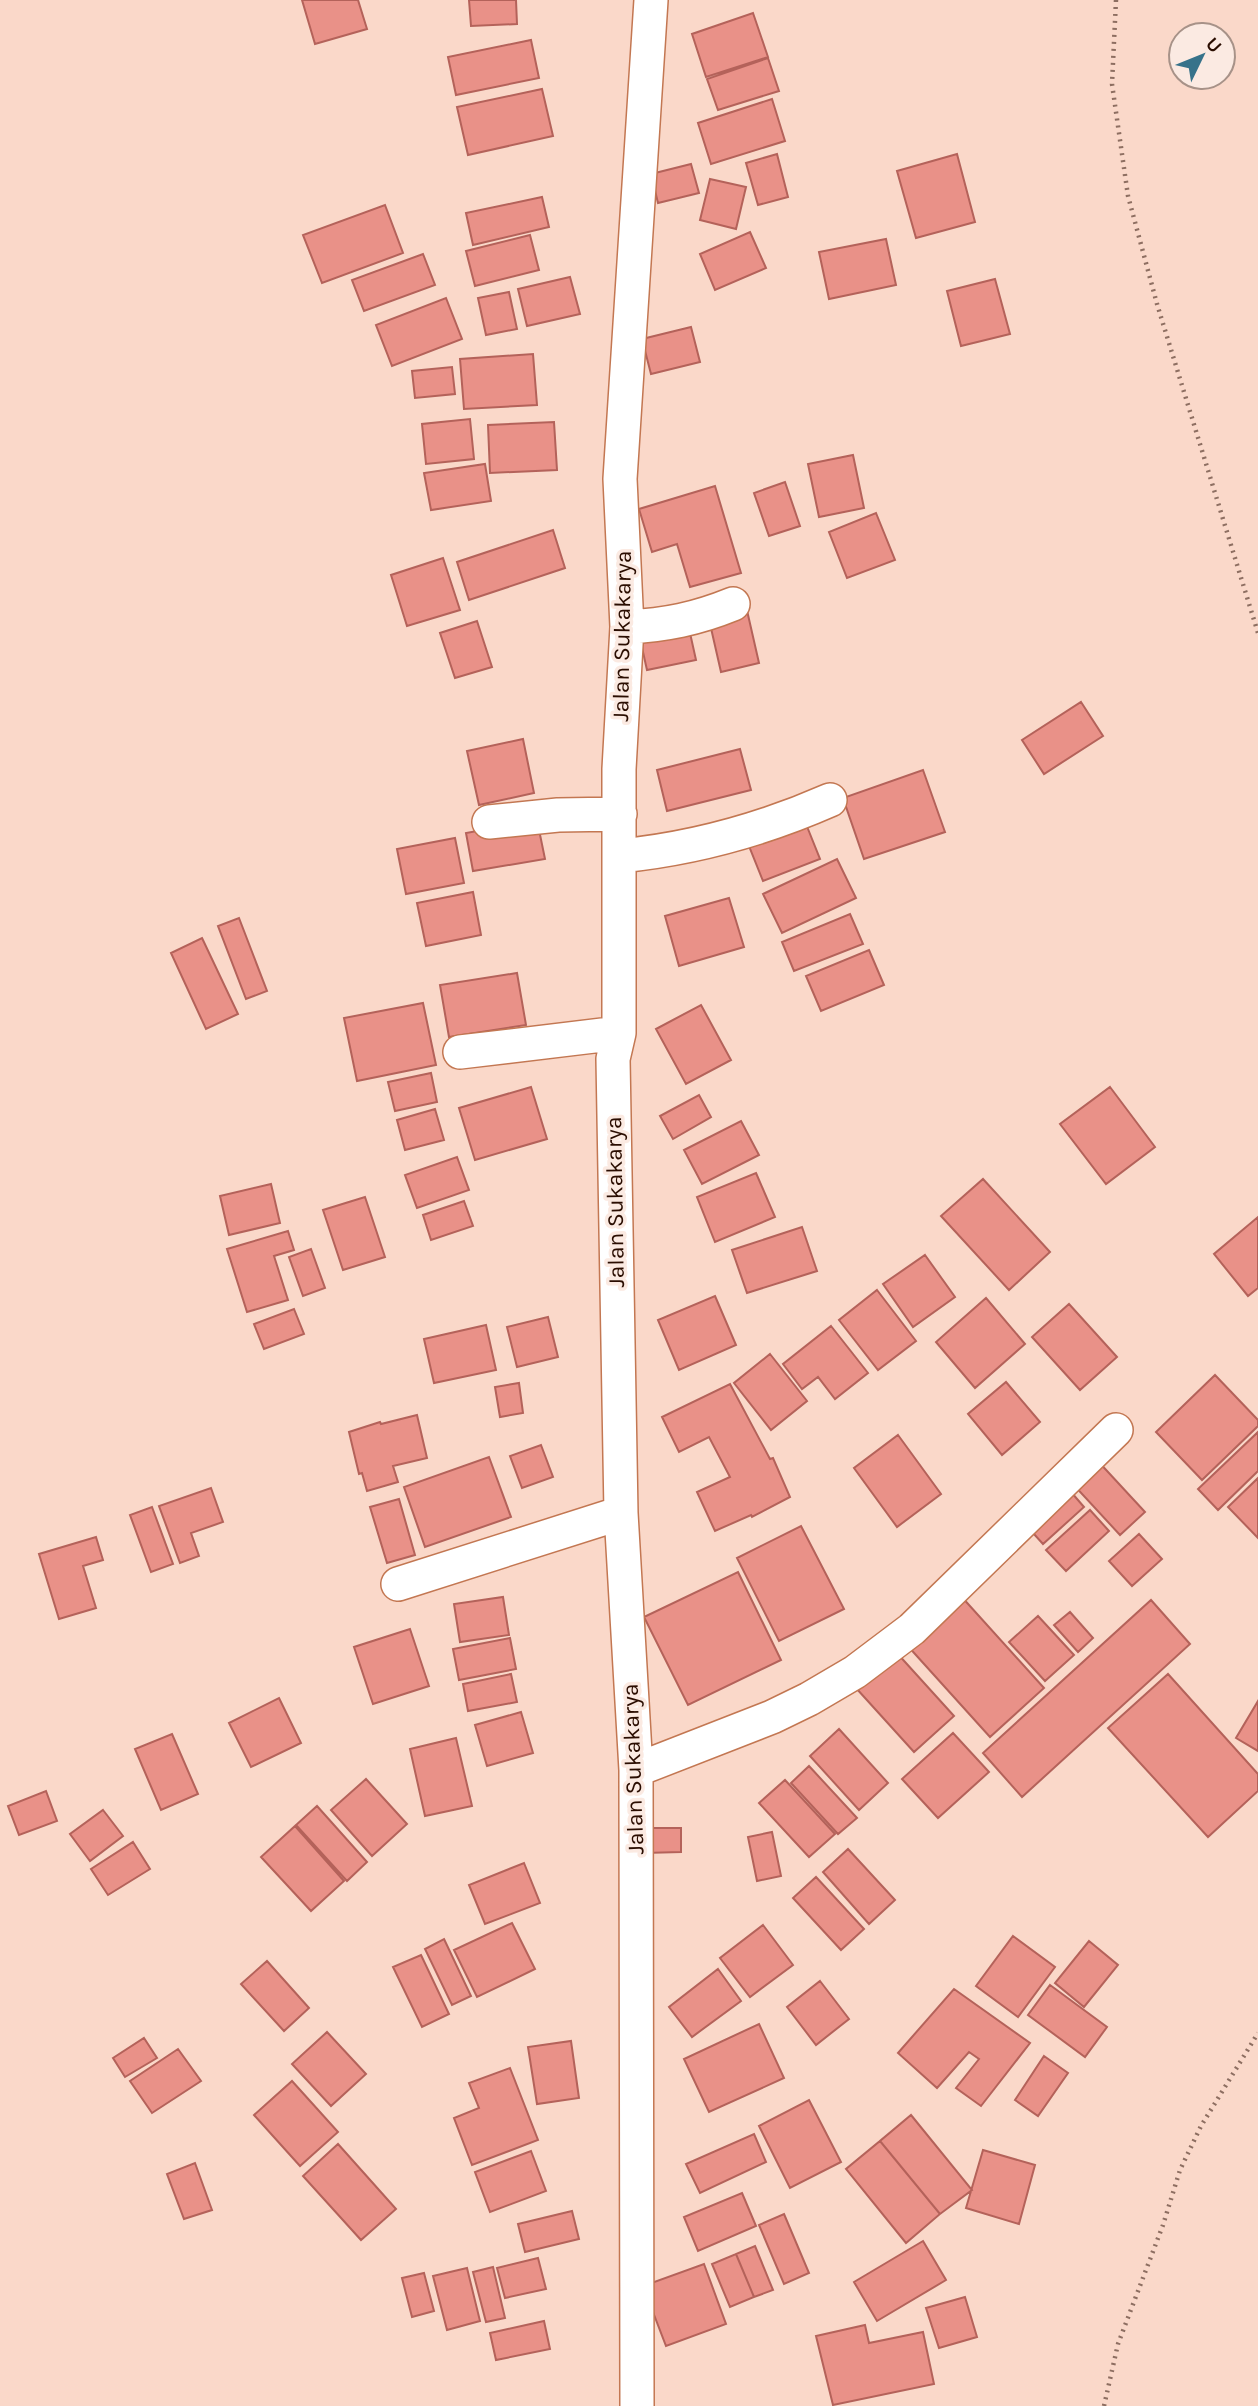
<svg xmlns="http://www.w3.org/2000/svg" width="1258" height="2406" font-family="Karla,sans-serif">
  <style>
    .building { fill: #e99188; stroke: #b4625a; stroke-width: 2 }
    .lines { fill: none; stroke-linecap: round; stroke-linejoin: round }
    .minor-casing { stroke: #c37752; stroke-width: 36 }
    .path { stroke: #8d6e61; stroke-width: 4.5; stroke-dasharray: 2 5; stroke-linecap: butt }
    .minor { stroke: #fff; stroke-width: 33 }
    .labels { text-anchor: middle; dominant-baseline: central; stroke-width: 7; stroke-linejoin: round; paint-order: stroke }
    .street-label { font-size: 23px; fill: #2a0d01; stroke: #fbeae2 }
  </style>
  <rect width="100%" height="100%" fill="#fad8c9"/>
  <!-- building -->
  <path class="building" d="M302,0H358L367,29L315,44Z
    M469,0H516L517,24L471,26Z
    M753,13L768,57L706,77L692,34Z
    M531,40L539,78L456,95L448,57Z
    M768,58L779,91L718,110L707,79Z
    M542,89L553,136L468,155L457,107Z
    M772,99L785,141L711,164L698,123Z
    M777,154L788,197L758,205L746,163Z
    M957,154L975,222L916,238L897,171Z
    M691,164L699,193L658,203L651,174Z
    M710,179L746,187L736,229L700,220Z
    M542,197L549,227L473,245L466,213Z
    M385,205L403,253L322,283L303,235Z
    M750,232L766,268L715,290L700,254Z
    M530,235L539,270L475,286L466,251Z
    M886,239L896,285L829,299L819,252Z
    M423,254L435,285L364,311L352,280Z
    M570,277L580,314L527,326L518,289Z
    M995,279L1010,334L961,346L947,291Z
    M509,292L517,329L486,335L478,298Z
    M446,298L462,339L392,366L376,325Z
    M691,327L700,362L651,374L642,339Z
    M533,354L537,405L464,409L460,359Z
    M452,367L455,394L415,398L412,371Z
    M470,419L474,459L426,464L422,424Z
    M554,422L557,470L490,473L488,425Z
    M853,455L864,508L819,517L808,464Z
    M485,464L491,501L431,510L424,473Z
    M785,482L800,526L769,536L754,493Z
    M715,486L741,573L690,587L677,544L652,552L639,509Z
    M876,513L895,560L847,578L829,532Z
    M553,530L565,568L469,600L457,562Z
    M443,558L460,610L407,626L391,575Z
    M746,606L759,663L721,672L708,615Z
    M477,621L492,667L455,678L440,633Z
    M688,624L696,660L647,670L639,634Z
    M1081,702L1103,736L1044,774L1022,740Z
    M523,739L534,793L479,805L467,751Z
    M740,749L751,790L667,811L657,770Z
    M923,770L945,832L864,859L843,798Z
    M537,820L545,859L473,871L466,833Z
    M806,824L820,859L763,881L749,846Z
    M455,838L464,883L406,894L397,849Z
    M837,859L856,898L782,933L763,894Z
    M473,892L481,935L426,946L417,903Z
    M729,898L744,947L679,966L665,916Z
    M850,914L863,944L794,971L782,942Z
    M239,918L267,991L246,999L218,926Z
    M202,938L238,1014L206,1029L171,953Z
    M869,950L884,985L821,1011L806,976Z
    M517,973L526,1025L449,1037L440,985Z
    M423,1003L436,1065L357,1081L344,1018Z
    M701,1005L731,1060L686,1084L656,1029Z
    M431,1073L437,1102L395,1111L388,1082Z
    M531,1087L547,1139L475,1160L459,1108Z
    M1110,1087L1155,1147L1106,1184L1060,1124Z
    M699,1095L711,1117L673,1139L660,1116Z
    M435,1109L444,1140L405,1150L397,1120Z
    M741,1121L759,1155L702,1184L684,1150Z
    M457,1157L469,1190L417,1208L405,1175Z
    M756,1173L775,1217L715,1242L697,1197Z
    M983,1179L1050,1252L1009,1290L941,1216Z
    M271,1184L280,1223L229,1235L220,1196Z
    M365,1197L385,1257L343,1270L323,1210Z
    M464,1201L473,1226L431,1240L423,1215Z
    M1258,1217V1288L1248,1296L1214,1254Z
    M802,1227L817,1271L747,1293L732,1250Z
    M288,1231L294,1250L274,1256L288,1300L247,1312L227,1249Z
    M311,1249L325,1288L303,1296L289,1257Z
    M925,1255L955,1297L913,1327L883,1284Z
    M877,1290L916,1341L878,1370L839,1320Z
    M715,1296L736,1345L679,1370L658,1320Z
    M986,1298L1025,1344L975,1388L936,1342Z
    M1069,1304L1117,1357L1080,1390L1032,1337Z
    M294,1309L304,1334L264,1349L254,1324Z
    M548,1317L558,1357L517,1367L507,1327Z
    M486,1325L496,1370L434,1383L424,1339Z
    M831,1326L868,1373L835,1399L818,1377L802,1389L783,1364Z
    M770,1354L807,1401L771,1430L734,1383Z
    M1215,1375L1258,1420V1426L1202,1480L1156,1432Z
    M1006,1382L1040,1422L1002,1455L968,1414Z
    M519,1383L523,1413L500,1417L495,1387Z
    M730,1384L770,1459L773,1458L790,1497L752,1517L751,1515L715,1531L697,1492L730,1477L709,1437L679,1452L662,1417Z
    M417,1415L427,1458L393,1466L398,1482L367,1491L362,1473L359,1474L349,1432L380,1422L381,1424Z
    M1258,1432V1471L1218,1510L1198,1489Z
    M898,1435L941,1494L897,1527L854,1468Z
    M541,1445L553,1477L522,1488L510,1456Z
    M489,1457L511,1517L425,1547L404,1487Z
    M1096,1459L1145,1512L1120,1535L1071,1482Z
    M1258,1478V1538L1228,1507Z
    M1065,1485L1084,1507L1043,1544L1024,1523Z
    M211,1488L223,1522L191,1533L199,1556L180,1563L159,1506Z
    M399,1499L415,1555L387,1563L370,1507Z
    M152,1507L173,1564L151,1572L130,1515Z
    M1090,1510L1109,1531L1066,1571L1046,1550Z
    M801,1526L844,1609L779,1641L737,1558Z
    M1139,1534L1162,1559L1132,1586L1109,1561Z
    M96,1537L103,1560L83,1566L96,1608L59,1619L39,1554Z
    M738,1572L781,1660L688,1705L644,1617Z
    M960,1595L1044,1688L990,1737L906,1644Z
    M503,1597L509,1635L460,1642L454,1604Z
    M1151,1600L1190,1644L1022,1797L983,1753Z
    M1070,1612L1093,1638L1078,1652L1054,1625Z
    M1038,1616L1074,1655L1045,1681L1009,1642Z
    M410,1629L429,1686L373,1704L354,1647Z
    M510,1638L516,1669L459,1680L453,1649Z
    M896,1652L954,1716L914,1752L856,1688Z
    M511,1674L517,1702L468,1711L463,1684Z
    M1168,1674L1258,1774V1791L1208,1837L1108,1728Z
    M279,1698L301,1743L251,1767L229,1723Z
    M1258,1701V1751L1236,1738Z
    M521,1712L533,1753L487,1766L475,1725Z
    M839,1729L888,1783L859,1810L810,1756Z
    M953,1733L989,1772L938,1818L902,1779Z
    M172,1734L198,1794L161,1810L135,1749Z
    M456,1738L472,1806L425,1816L410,1749Z
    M809,1766L857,1818L838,1834L791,1783Z
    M366,1779L407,1824L372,1856L331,1810Z
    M785,1780L835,1834L809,1857L759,1803Z
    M46,1791L57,1821L19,1835L8,1806Z
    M317,1806L367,1862L347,1881L296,1825Z
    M103,1810L123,1836L90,1861L70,1834Z
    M295,1826L344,1881L311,1911L261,1857Z
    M644,1828H681V1852L644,1853Z
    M772,1832L781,1876L757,1881L748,1837Z
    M133,1842L150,1869L108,1895L91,1869Z
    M848,1849L895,1900L869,1924L823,1872Z
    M524,1863L540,1903L485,1924L469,1885Z
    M816,1877L864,1929L841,1950L793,1898Z
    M512,1923L535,1969L477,1997L454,1950Z
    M763,1925L793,1965L750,1997L720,1958Z
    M1013,1936L1055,1967L1018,2017L976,1986Z
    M444,1939L471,1996L452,2005L425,1949Z
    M1089,1941L1118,1965L1084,2007L1055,1983Z
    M421,1955L449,2014L422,2027L393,1967Z
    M267,1961L309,2008L284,2031L241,1984Z
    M718,1969L741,2001L692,2037L669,2007Z
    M820,1981L849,2019L816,2045L787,2007Z
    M1050,1985L1107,2027L1085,2057L1028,2015Z
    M954,1989L1030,2043L981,2106L956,2088L979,2059L969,2052L937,2088L898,2053Z
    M759,2024L784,2078L709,2112L684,2059Z
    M327,2032L366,2074L331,2106L292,2064Z
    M144,2038L157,2058L125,2077L113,2058Z
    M571,2041L579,2098L537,2104L528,2047Z
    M178,2049L201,2081L152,2113L130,2081Z
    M1044,2056L1068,2073L1038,2116L1015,2100Z
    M510,2068L538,2140L472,2165L454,2118L479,2108L469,2083Z
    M292,2081L338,2132L300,2166L254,2115Z
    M809,2100L841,2162L790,2188L759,2126Z
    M911,2115L972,2190L940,2214L880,2141Z
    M754,2134L766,2162L700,2193L686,2164Z
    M880,2141L940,2214L906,2243L846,2169Z
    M338,2144L396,2209L361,2240L303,2176Z
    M983,2150L1035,2165L1019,2224L966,2208Z
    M531,2151L546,2191L490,2212L475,2172Z
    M195,2163L212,2210L184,2219L167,2174Z
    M742,2193L756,2226L698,2251L684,2217Z
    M572,2211L579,2239L525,2252L518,2224Z
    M784,2214L809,2273L784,2284L759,2225Z
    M923,2241L946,2280L877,2321L854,2282Z
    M755,2246L773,2290L754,2297L736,2254Z
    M736,2254L754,2297L730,2307L712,2264Z
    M538,2258L546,2289L505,2298L497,2268Z
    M704,2264L726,2324L666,2346L643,2286Z
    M493,2267L505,2318L486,2322L473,2272Z
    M467,2268L480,2321L447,2330L433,2276Z
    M424,2273L434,2311L412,2317L402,2278Z
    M965,2297L977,2337L939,2348L926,2308Z
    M544,2321L550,2349L496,2360L490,2333Z
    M865,2325L869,2343L923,2332L934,2384L833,2405L816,2336Z"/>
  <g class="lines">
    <defs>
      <path id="minor" d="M627,627C666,625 696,619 733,604
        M489,822L558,815L620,814
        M620,856C691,849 764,829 830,800
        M460,1052L619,1033
        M398,1584L621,1513
        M636,1770L772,1717L809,1699L855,1672L912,1629L1116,1430
        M637,2406L636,1770L621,1513L613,1059L619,1033V769L627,627L620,479L651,0"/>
    </defs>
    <!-- minor casing -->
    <use href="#minor" class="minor-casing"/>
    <!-- path -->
    <path class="path" d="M1116,0L1112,84L1128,196L1157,304L1258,633
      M1104,2406L1118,2344L1163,2225L1180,2170L1201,2126L1258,2033"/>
    <!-- minor -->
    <use href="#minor" class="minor"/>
  </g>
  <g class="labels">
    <!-- street labels -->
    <g class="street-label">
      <text transform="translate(622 636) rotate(-89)">Jalan Sukakarya</text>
      <text transform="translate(615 1202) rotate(-91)">Jalan Sukakarya</text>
      <text transform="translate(633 1769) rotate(-92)">Jalan Sukakarya</text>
    </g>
  </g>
  <!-- north arrow -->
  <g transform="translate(1202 56) rotate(47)"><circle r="33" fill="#fbeae2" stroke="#a79288" stroke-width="2"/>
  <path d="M0-5L12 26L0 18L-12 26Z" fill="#36728a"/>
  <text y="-10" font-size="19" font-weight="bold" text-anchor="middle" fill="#2a0d01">U</text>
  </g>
</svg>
